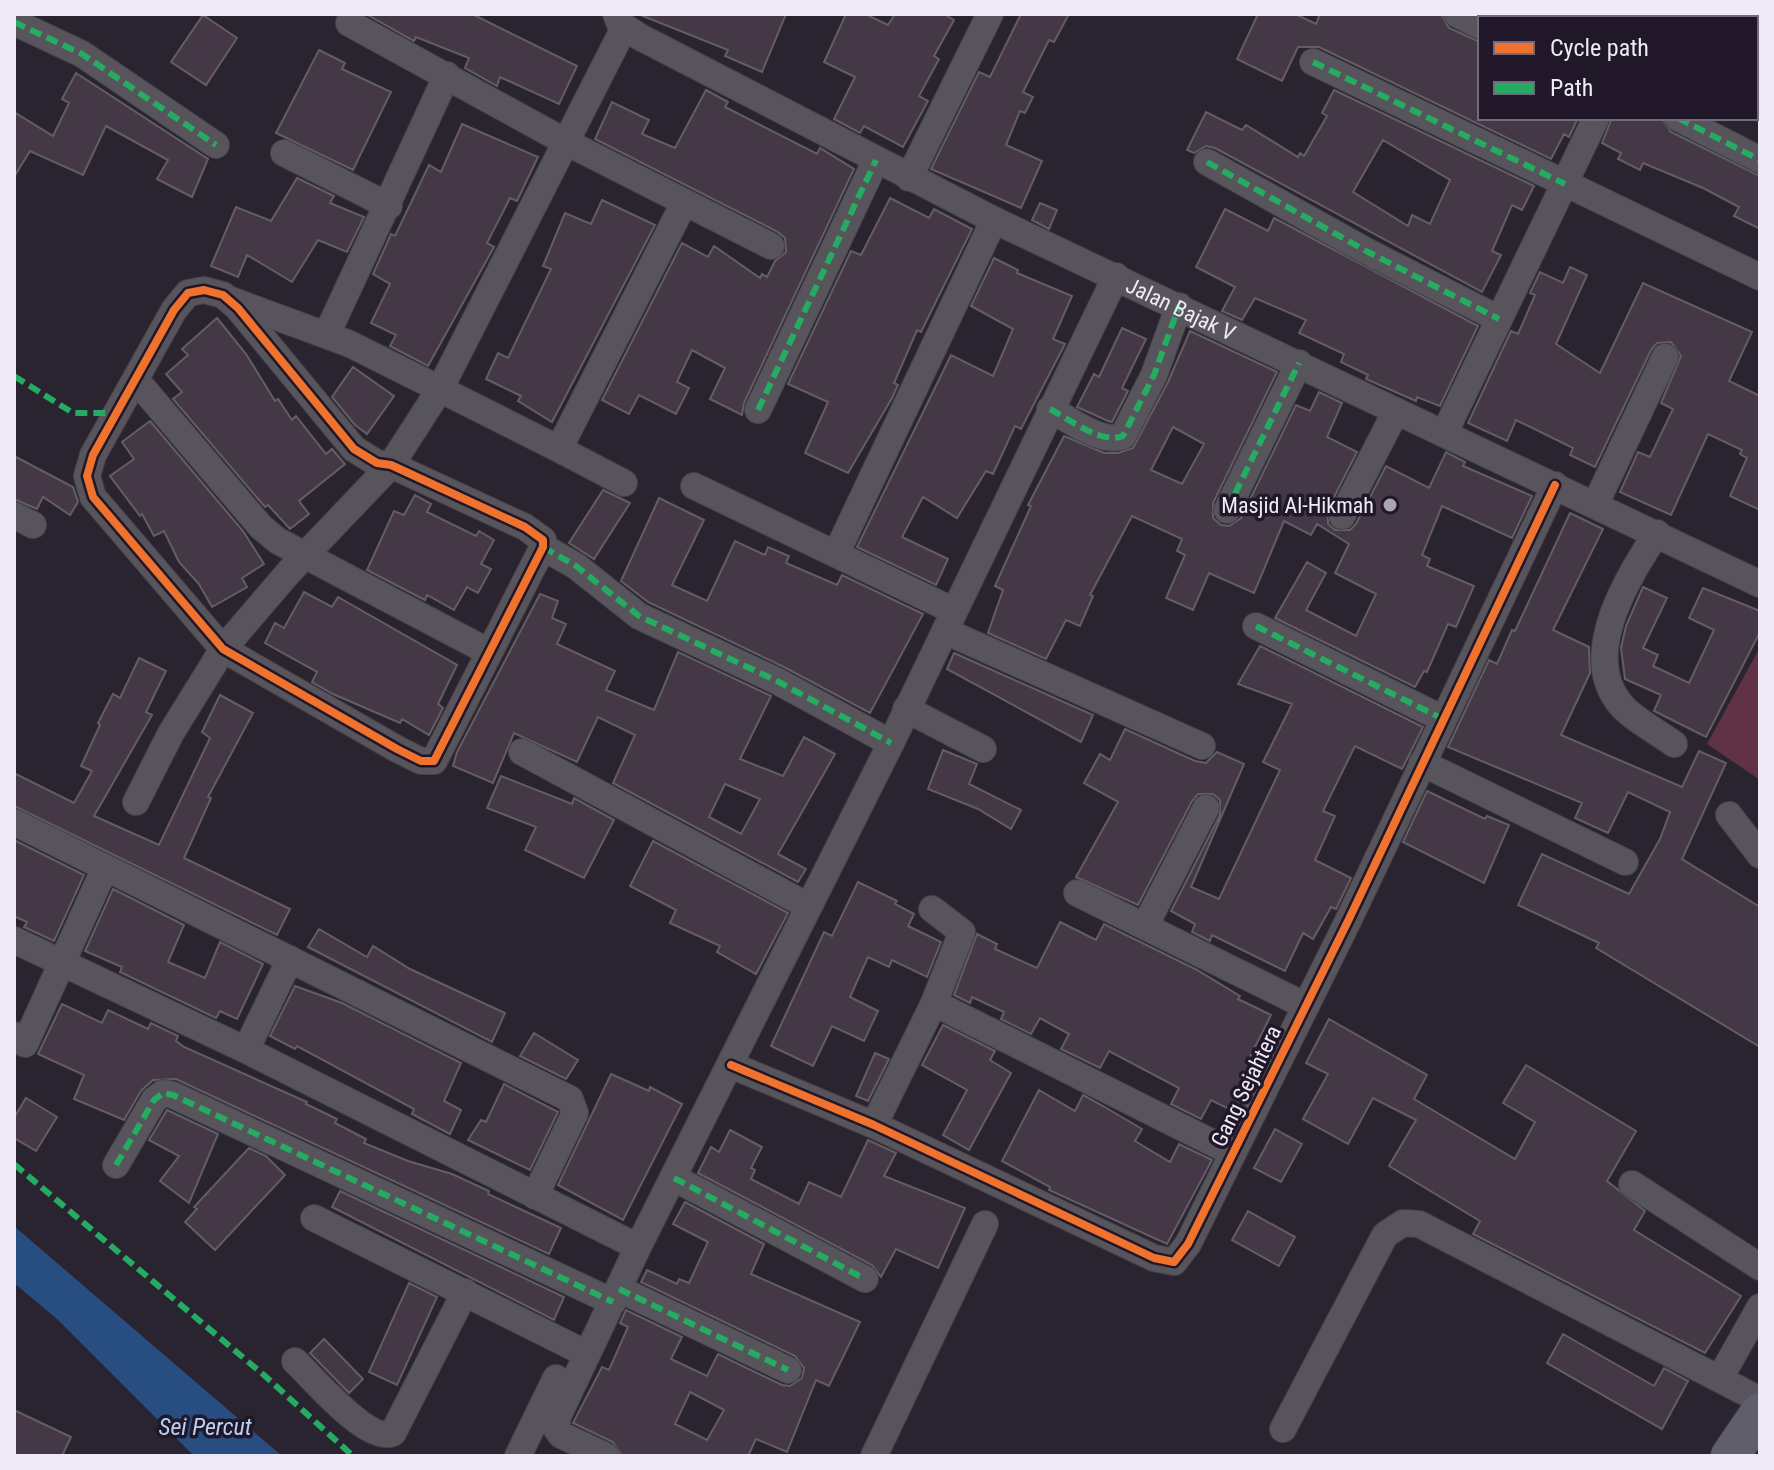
<svg xmlns="http://www.w3.org/2000/svg" width="1774" height="1470" font-family="'Roboto Condensed',sans-serif">
  <style>
    .green { fill: #613246 }
    .water { fill: #284d80 }
    .building { fill: #443846; stroke: #635d65; stroke-width: 2; fill-rule: evenodd }
    .lines { fill: none; stroke-linecap: round; stroke-linejoin: round }
    .minor-casing { stroke: #46424b; stroke-width: 28 }
    .highway-casing { stroke: #46424b; stroke-width: 40 }
    .minor { stroke: #58545c; stroke-width: 26 }
    .highway { stroke: #605e6a; stroke-width: 38 }
    .quiet { stroke: #26ab63; stroke-width: 6; stroke-dasharray: 12 6; stroke-linecap: butt }
    .cycleway-casing { stroke: #201729; stroke-width: 13 }
    .cycleway { stroke: #ef722f; stroke-width: 8 }
    .poi-dot { fill: #aaa5b1; stroke: #201729; stroke-width: 3 }
    .labels { text-anchor: middle; dominant-baseline: central; stroke-width: 7; stroke-linejoin: round; paint-order: stroke }
    .street-label { font-size: 22px; fill: #efeaf7; stroke: #201729 }
    .poi-label { font-size: 22px; fill: #efeaf7; stroke: #201729; text-anchor: end }
    .water-label { font-size: 24px; font-style: italic; fill: #b8d0f1; stroke: #201729 }
  </style>
  <rect width="100%" height="100%" fill="#29242f"/>
  <!-- green -->
  <path class="green" d="M1759,649L1760,650V780L1707,744Z"/>
  <!-- water -->
  <path class="water" d="M14,1226L282,1456H194L58,1320L14,1283Z"/>
  <!-- building -->
  <path class="building" d="M366,14H472L577,66L559,104L500,77L497,86L465,68L469,58L416,37L414,41Z
    M638,14H786L762,72L725,56L728,50Z
    M846,14H865L888,25L895,14H944L954,20L934,56L939,59L919,96L928,101L903,147L864,126L860,133L834,119L855,77L824,62Z
    M1021,14H1069L1054,42L1049,40L1023,92L1033,97L1025,113L1020,111L1006,145L1042,161L1021,208L931,169L979,72L990,77Z
    M1258,14H1295L1316,24L1320,14H1441L1449,28L1480,42V118H1578L1569,137L1564,134L1551,159L1319,47H1298L1282,81L1237,59Z
    M203,15L237,38L206,85L171,62Z
    M319,50L345,63L342,69L391,92L353,170L276,133Z
    M76,73L208,159L192,197L157,179L168,160L106,126L83,175L30,151L14,177V112L53,136L69,103L62,99Z
    M706,90L728,102L725,107L817,154L820,148L854,169L744,403L742,415L710,399L725,368L692,350L677,382L689,388L676,414L639,395L629,414L602,400L682,243L708,257L714,246L760,278L762,274L767,277L775,261L786,252L785,238L778,232L595,139L612,102L649,120L642,134L675,148Z
    M1334,90L1534,186L1522,210L1512,205L1492,251L1501,255L1482,292L1215,148L1206,146L1194,153L1187,150L1206,112L1242,130L1246,125L1298,157L1300,153L1304,156L1327,116L1322,113ZM1383,140L1450,180L1430,224L1412,215L1408,226L1353,192Z
    M1612,118H1662L1671,132L1760,176V229L1734,216L1739,207L1703,188L1643,163L1640,170L1618,159L1621,153L1602,143Z
    M462,124L538,157L517,201L510,198L487,243L494,247L428,366L390,346L396,335L371,323L390,284L373,274L391,234L395,236L429,165L441,172Z
    M297,178L334,196L330,203L364,217L347,252L318,240L292,282L247,255L238,277L211,266L236,207L271,221Z
    M890,198L929,218L934,209L972,229L921,332L917,330L894,383L898,385L892,398L848,473L805,453L828,402L788,384L851,251L861,255Z
    M602,200L655,225L552,422L518,401L521,396L486,379L498,353L508,358L551,269L543,266L565,213L591,224Z
    M1040,203L1057,210L1049,229L1032,220Z
    M1225,209L1268,231L1274,218L1478,326L1440,406L1417,397L1416,401L1366,379L1368,375L1341,362L1344,354L1299,333L1306,320L1255,298L1242,320L1222,311L1235,287L1196,267Z
    M994,258L1018,270L1017,273L1072,296L1053,339L1065,344L1021,429L1015,426L993,474L986,471L957,518L923,497L902,537L948,559L936,585L857,547L951,355L993,376L1013,329L971,306Z
    M1570,267L1587,275L1556,344L1600,373L1643,283L1752,332L1729,381L1760,396V510L1730,496L1747,458L1740,454L1742,450L1708,434L1671,515L1620,492L1638,452L1650,457L1673,409L1661,403L1681,356L1671,342L1657,343L1651,350L1595,467L1570,455L1573,448L1516,420L1507,441L1468,423L1511,331L1518,334L1535,295L1530,293L1540,272L1563,283Z
    M217,318L246,354L275,401L278,399L292,420L296,416L326,454L332,449L345,464L299,501L309,514L290,529L268,505L265,507L173,399L182,392L166,374L188,355L182,349Z
    M1122,328L1146,339L1122,388L1128,391L1112,422L1108,421L1077,407L1094,374L1099,377Z
    M1190,331L1277,372L1213,503V518L1221,525L1229,526L1241,518L1296,405L1310,411L1319,392L1342,403L1327,437L1357,452L1328,509V524L1335,530H1350L1356,524L1386,466L1429,488L1446,452L1465,462L1463,466L1532,496L1512,538L1442,506L1422,555L1430,559L1427,566L1474,586L1456,627L1448,624L1427,672L1424,671L1415,687L1275,618L1307,562L1326,573L1306,610L1356,636L1376,594L1335,573L1349,544L1317,524L1311,535L1284,521L1254,593L1209,573L1193,610L1166,598L1185,555L1177,551L1182,539L1132,516L1090,595L1093,596L1080,626L1066,620L1046,659L988,633L1003,590L995,586L1031,506L1028,505L1064,436L1104,453H1118L1133,448L1168,382ZM1173,427L1204,444L1182,484L1151,470Z
    M353,367L394,396L367,434L355,425L332,397Z
    M150,421L243,531L264,564L242,578L247,587L212,607L199,584L179,562L164,531L154,536L142,514L140,516L110,476L134,459L122,442Z
    M14,456L73,487L78,502L70,515L43,497L37,509L14,499Z
    M603,490L630,503L594,559L569,543Z
    M415,495L431,504L427,512L476,536L479,531L494,540L481,564L491,569L478,593L467,587L454,610L427,595L425,600L367,570L394,511L404,515Z
    M659,498L704,520L672,585L707,601L735,541L765,555L768,547L789,556L786,563L837,585L842,575L923,614L870,713L784,667L648,602L621,581Z
    M1570,513L1603,529L1553,630L1589,647L1590,673L1561,735L1682,787L1699,751L1726,763L1682,859L1760,907V1047L1596,948L1599,943L1518,905L1542,854L1629,894L1660,839L1670,812L1628,792L1608,833L1575,818L1582,803L1448,747L1489,660L1497,664L1512,630L1515,631Z
    M1643,587L1667,598L1643,648L1658,655L1653,666L1689,683L1714,630L1689,618L1703,588L1760,611V632L1706,737L1654,711L1661,695L1625,679L1621,648L1626,626Z
    M304,592L332,607L338,597L457,665L438,704L443,708L429,735L402,719L400,723L333,694L312,682L317,672L265,643L275,623L284,628Z
    M540,594L558,601L552,618L566,624L557,644L615,671L606,690L654,710L678,652L771,696L740,759L783,776L804,737L835,754L778,854L806,869L798,882L613,783L635,735L598,717L577,762L514,733L493,783L453,766L457,752ZM725,784L760,799L741,834L709,817Z
    M1260,646L1423,727L1402,769L1355,746L1323,811L1335,816L1315,860L1351,878L1336,909L1331,907L1313,939L1303,933L1285,971L1212,935L1210,941L1192,932L1195,924L1171,911L1220,815V800L1213,794H1198L1192,801L1138,905L1076,877L1118,802L1084,783L1100,754L1110,760L1125,729L1195,761L1206,763L1217,752L1244,764L1191,887L1219,899L1280,770L1263,762L1292,704L1238,684Z
    M954,653L1093,715L1081,742L947,669Z
    M139,658L166,671L146,712L152,715L94,816L159,845L210,738L202,732L220,695L253,713L208,797L211,798L184,858L290,909L277,935L14,806V773L74,803L92,771L81,766L100,725L98,723L113,694L120,698Z
    M943,750L977,764L969,784L1021,810L1011,829L978,809L928,789Z
    M501,776L572,804L574,798L614,820L584,878L525,850L536,827L487,808Z
    M1427,791L1485,819L1487,816L1509,825L1484,883L1403,842Z
    M14,840L84,875L54,941L24,927L27,922L14,916Z
    M653,841L788,913L756,974L717,952L720,946L670,923L676,910L630,886Z
    M858,882L897,901L895,904L914,914L908,926L941,942L927,977L892,960L889,967L868,957L850,997L878,1011L864,1041L832,1026L813,1066L771,1046L824,932L832,936Z
    M113,889L184,925L168,962L205,978L220,942L263,964L237,1019L220,1011L216,1018L120,972L122,967L85,951Z
    M1060,922L1096,940L1104,924L1197,970L1240,996L1238,999L1271,1015L1248,1061L1258,1066L1235,1112L1211,1100L1201,1119L1171,1104L1179,1088L1109,1051L1100,1068L1061,1049L1069,1034L1040,1018L1031,1034L1001,1019L1004,1012L972,997L970,1003L954,995L977,934L997,944L995,949L1037,968Z
    M319,929L367,957L373,946L410,969L505,1013L492,1042L308,947Z
    M295,986L342,1003L461,1063L444,1101L461,1110L450,1134L412,1114L414,1109L297,1046L295,1049L270,1036Z
    M62,1004L102,1023L108,1010L148,1029L151,1023L178,1036L176,1041L184,1047L307,1102L306,1104L337,1119L335,1123L366,1139L364,1143L408,1161L452,1174L489,1191L488,1194L561,1228L549,1254L176,1079L153,1080L141,1091L124,1120L74,1099L84,1075L38,1054Z
    M1329,1019L1427,1075L1414,1099L1515,1159L1535,1122L1503,1103L1526,1065L1636,1131L1607,1181L1645,1211L1634,1230L1741,1296L1705,1353L1473,1234L1480,1221L1389,1166L1416,1120L1373,1098L1348,1144L1303,1119L1328,1074L1306,1063Z
    M943,1025L995,1051L990,1060L1011,1073L969,1150L943,1135L967,1090L922,1065Z
    M534,1033L578,1060L566,1079L520,1056Z
    M875,1053L889,1059L868,1101L856,1096Z
    M611,1074L649,1091L650,1087L682,1104L623,1220L558,1185Z
    M504,1084L558,1112L530,1170L468,1140L481,1120L486,1122Z
    M1039,1090L1075,1111L1083,1095L1103,1106L1142,1129L1135,1141L1170,1162L1179,1144L1212,1160L1167,1244L1049,1190L1050,1187L1002,1161Z
    M26,1098L57,1117L36,1151L14,1138V1118Z
    M167,1110L218,1134L189,1203L160,1181L179,1156L149,1140Z
    M1275,1129L1302,1144L1281,1182L1254,1168Z
    M730,1130L762,1147L751,1168L755,1170L751,1179L799,1204L809,1182L841,1197L868,1140L896,1153L884,1176L965,1208L938,1268L896,1249L881,1277L872,1265L698,1173L711,1147L719,1152Z
    M249,1148L266,1156L285,1175L215,1250L185,1222L197,1209L194,1207Z
    M340,1191L564,1297L554,1320L332,1207Z
    M685,1202L764,1244L751,1274L860,1322L829,1386L816,1380L787,1452L756,1439L748,1456H622L613,1442L573,1423L602,1367L609,1370L628,1327L620,1323L626,1310L682,1337L671,1359L707,1376L718,1354L782,1385L790,1386L802,1378L804,1368L795,1356L641,1282L647,1270L677,1284L679,1279L689,1283L708,1242L673,1224ZM690,1392L724,1410L707,1440L675,1424Z
    M1248,1211L1295,1237L1279,1266L1232,1240Z
    M409,1283L437,1297L397,1385L369,1372Z
    M1563,1334L1654,1386L1664,1368L1688,1381L1662,1429L1547,1363Z
    M324,1339L363,1379L349,1393L310,1353Z
    M14,1410L71,1437L62,1456H14Z"/>
  <g class="lines">
    <defs>
      <g id="minor">
        <path id="s1" d="M616,14L620,24L640,37L994,220L1760,584"/>
        <path d="M1457,14L1480,26"/>
        <path d="M1707,14L1716,18"/>
        <path d="M1645,18L1647,14"/>
        <path d="M14,22L82,54L216,145"/>
        <path d="M349,23L564,141L771,246"/>
        <path d="M1756,36L1760,37"/>
        <path d="M1313,62L1760,277"/>
        <path d="M1678,118L1760,160"/>
        <path d="M284,153L389,206"/>
        <path d="M1207,162L1368,252L1499,319"/>
        <path d="M909,178L990,14"/>
        <path d="M204,290L223,295L238,308L354,449L377,463L391,465L525,527L543,540V547L434,761H421L397,749L223,649L93,497L87,476L93,455L174,310L188,293Z"/>
        <path d="M228,299L350,344L559,449L684,203"/>
        <path d="M327,334L447,75"/>
        <path d="M136,380L261,527L278,541L489,652"/>
        <path d="M1050,409C1069,419 1102,445 1123,436L1154,375L1179,306"/>
        <path d="M758,410L876,160"/>
        <path d="M1444,434L1596,118"/>
        <path d="M559,449L624,483"/>
        <path d="M694,486L954,611"/>
        <path d="M1596,503L1665,357"/>
        <path d="M1227,510L1299,363"/>
        <path d="M14,515L33,525"/>
        <path d="M1342,516L1396,411"/>
        <path d="M1657,533C1626,579 1574,664 1628,712C1642,724 1659,733 1674,744"/>
        <path d="M543,547L576,566L639,616L777,681L891,743"/>
        <path d="M836,554L994,220"/>
        <path d="M1256,626L1443,719"/>
        <path d="M945,631L1202,746"/>
        <path d="M906,709L983,749"/>
        <path d="M522,752L808,906"/>
        <path d="M1422,763L1625,862"/>
        <path d="M136,802L171,733L223,649L289,572L391,465L440,389L624,28"/>
        <path d="M1729,815L1760,855"/>
        <path d="M14,822L570,1099L575,1113L535,1196"/>
        <path d="M1077,893L1306,1006"/>
        <path d="M932,909L962,932L934,1003"/>
        <path d="M1145,926L1206,808"/>
        <path d="M14,940L246,1050L638,1247"/>
        <path d="M14,1035L25,1044L105,868"/>
        <path d="M246,1050L290,959"/>
        <path d="M731,1065L874,1125L1154,1258L1174,1262L1188,1244L1349,919L1555,485"/>
        <path d="M874,1125L934,1003L1233,1153"/>
        <path d="M116,1165L154,1100L163,1093L173,1095L613,1302"/>
        <path d="M674,1178L865,1279"/>
        <path d="M1632,1184L1760,1267"/>
        <path d="M314,1218L587,1354"/>
        <path d="M619,1289L788,1370"/>
        <path d="M295,1361C314,1379 368,1444 393,1433L465,1292"/>
        <path d="M1720,1378L1760,1307"/>
        <path d="M1283,1429L1385,1235L1403,1223L1419,1224L1760,1400"/>
        <path d="M518,1456L556,1378"/>
        <path d="M606,1456L561,1435L556,1428L558,1416L638,1247L891,743L1116,276"/>
        <path d="M874,1456L985,1224"/>
      </g>
      <path id="highway" d="M1730,1456L1760,1412"/>
    </defs>
    <!-- minor casing -->
    <use href="#minor" class="minor-casing"/>
    <!-- highway casing -->
    <use href="#highway" class="highway-casing"/>
    <!-- minor -->
    <use href="#minor" class="minor"/>
    <!-- highway -->
    <use href="#highway" class="highway"/>
    <!-- quiet -->
    <path class="quiet" d="M1707,14L1716,18
      M14,22L82,54L216,145
      M1756,36L1760,37
      M1313,62L1565,184
      M1678,118L1760,160
      M1207,162L1368,252L1499,319
      M14,376L73,413H117
      M1050,409C1069,419 1102,445 1123,436L1154,375L1179,306
      M758,410L876,160
      M1227,510L1299,363
      M543,547L576,566L639,616L777,681L891,743
      M1256,626L1443,719
      M14,1164L265,1376L353,1456
      M116,1165L154,1100L163,1093L173,1095L613,1302
      M674,1178L865,1279
      M619,1289L788,1370"/>
    <defs>
      <path id="cycleway" d="M204,290L223,295L238,308L354,449L377,463L391,465L525,527L543,540V547L434,761H421L397,749L223,649L93,497L87,476L93,455L174,310L188,293Z
        M731,1065L874,1125L1154,1258L1174,1262L1188,1244L1349,919L1555,485"/>
    </defs>
    <!-- cycleway casing -->
    <use href="#cycleway" class="cycleway-casing"/>
    <!-- cycleway -->
    <use href="#cycleway" class="cycleway"/>
  </g>
  <!-- markers -->
  <circle class="poi-dot" cx="1390" cy="505" r="8"/>
  <g class="labels">
    <!-- street labels -->
    <g class="street-label">
      <text stroke="none"><textPath href="#s1" startOffset="640">Jalan Bajak V</textPath></text>
      <text transform="translate(1246 1086) rotate(-64)">Gang Sejahtera</text>
    </g>
    <!-- poi labels -->
    <g class="poi-label">
      <text x="1374" y="505">Masjid Al-Hikmah</text>
    </g>
    <!-- water labels -->
    <g class="water-label">
      <text x="205" y="1427">Sei Percut</text>
    </g>
  </g>
  <!-- border -->
  <rect width="1774" height="1470" fill="none" stroke="#efeaf7" stroke-width="32"/>
  <!-- legend -->
  <rect x="1478" y="16" width="280" height="104" fill="#201729" stroke="#736b7b" stroke-width="2"/>
  <rect x="1494" y="42" width="40" height="12" fill="#ef722f" stroke="#736b7b" stroke-width="2"/>
  <text x="1550" y="56" font-size="24" fill="#efeaf7">Cycle path</text>
  <rect x="1494" y="82" width="40" height="12" fill="#26ab63" stroke="#736b7b" stroke-width="2"/>
  <text x="1550" y="96" font-size="24" fill="#efeaf7">Path</text>
</svg>
